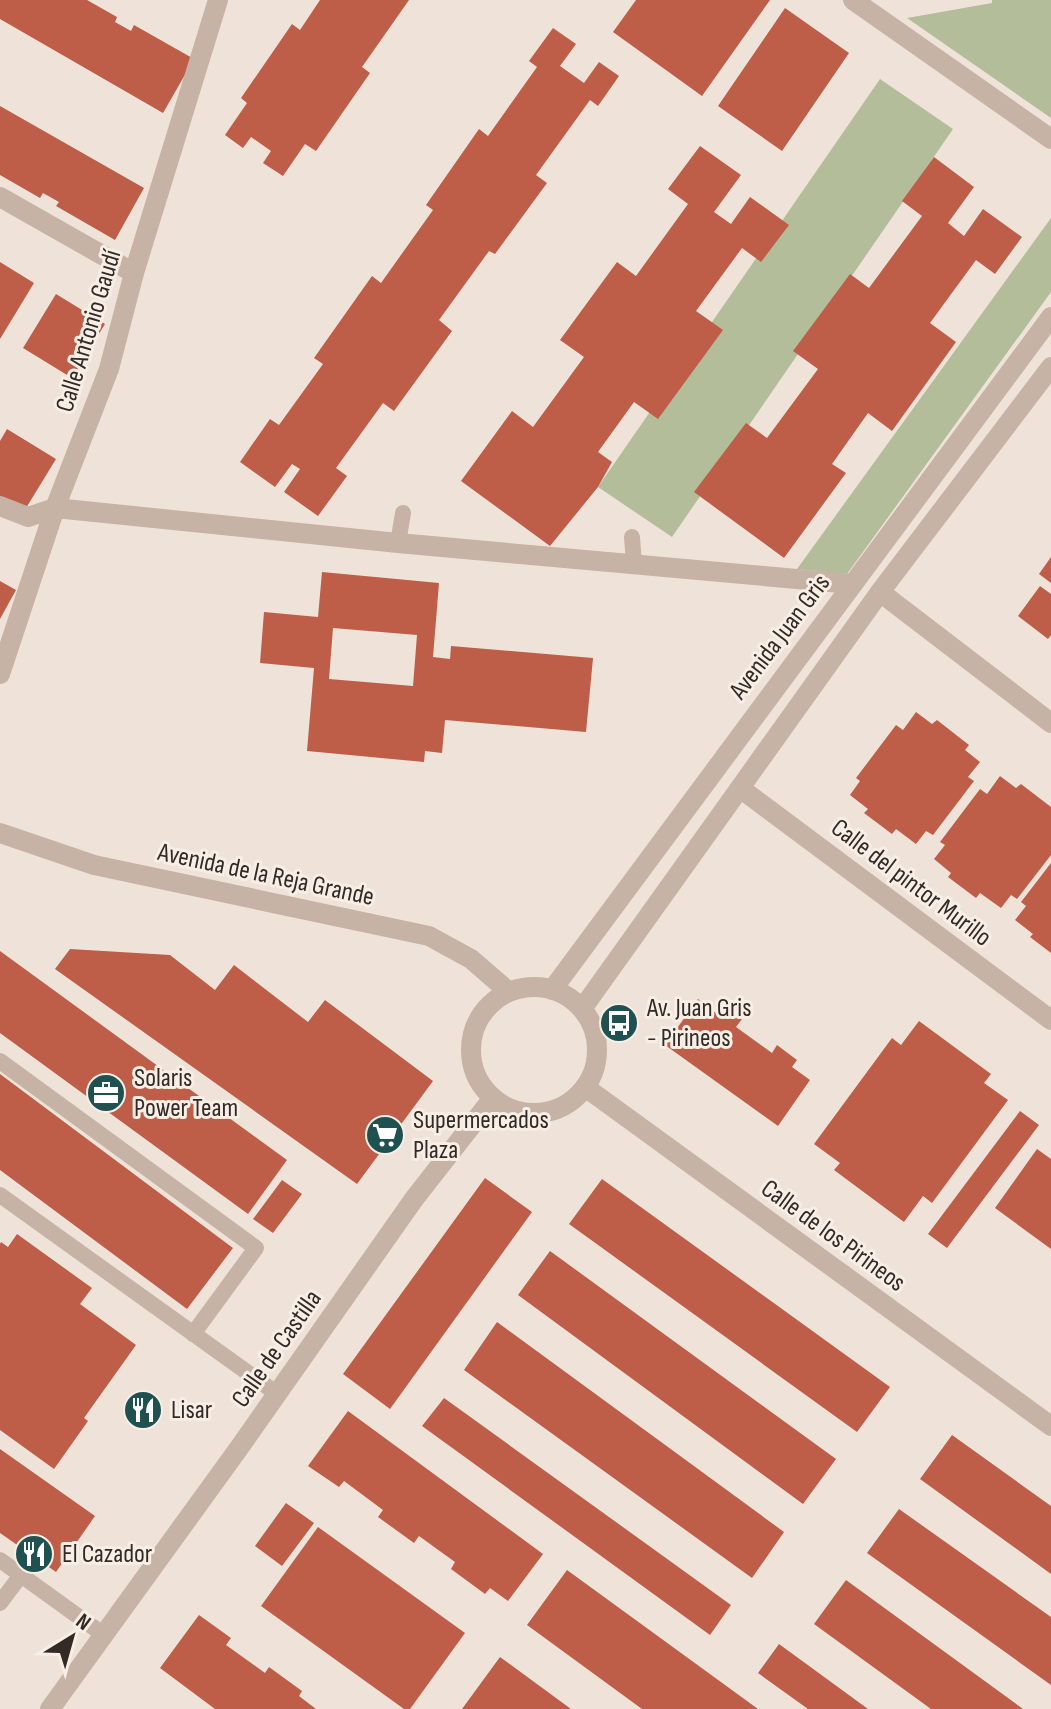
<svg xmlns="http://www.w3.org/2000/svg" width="1051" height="1709" font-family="'Sofia Sans Condensed',sans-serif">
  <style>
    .green { fill: #b3bd9a }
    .building { fill: #be5d48; fill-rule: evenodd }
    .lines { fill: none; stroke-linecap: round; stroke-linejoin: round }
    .service { stroke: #c6b3a6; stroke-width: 16 }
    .minor { stroke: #c6b3a6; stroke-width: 20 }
    .tertiary { stroke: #c6b3a6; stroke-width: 20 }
    .labels { text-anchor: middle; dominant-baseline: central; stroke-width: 6; stroke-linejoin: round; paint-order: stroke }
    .street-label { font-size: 26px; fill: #332926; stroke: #f7eee5 }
    .poi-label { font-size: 26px; fill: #332926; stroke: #f7eee5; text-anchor: start }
  </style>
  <rect width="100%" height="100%" fill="#efe3d9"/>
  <!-- green -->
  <path class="green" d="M992,0H1051V118L907,18L992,3Z
    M880,79L953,129L672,537L598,487Z
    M1051,218V292L847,574L797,569Z"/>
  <!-- building -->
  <path class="building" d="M0,0H87L117,17L115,22L131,31L134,25L194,59L163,113L0,19Z
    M320,0H409L362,67L370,73L316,151L305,144L283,176L263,163L271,151L251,137L243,148L225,135L247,103L241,98L292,24L300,30Z
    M636,0H770L702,96L613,32Z
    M785,8L849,53L782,151L718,106Z
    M553,28L576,44L560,66L584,83L599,62L619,76L598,106L590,100L536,175L547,183L495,254L489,251L439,320L452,331L394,411L383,403L336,468L347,476L318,516L284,492L300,469L292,464L275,487L240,462L270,419L279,425L323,364L314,358L372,276L381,283L433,210L426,205L479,129L488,136L537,67L529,61Z
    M0,106L144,188L115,240L56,206L59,202L43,193L40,198L0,175Z
    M700,146L741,175L714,212L731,224L750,197L789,225L761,262L742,248L696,311L723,330L658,419L634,402L598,452L612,462L598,487L550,546L461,481L512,411L533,427L584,357L560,340L617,262L636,276L688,204L668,189Z
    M934,157L974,187L948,223L964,236L983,209L1022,237L995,274L976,260L930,323L956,342L892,431L868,413L832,464L846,473L784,558L694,492L746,423L767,438L818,369L793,351L850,274L869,288L922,216L902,201Z
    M0,262L34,283L0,339Z
    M56,294L105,324L72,378L23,348Z
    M7,429L56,459L23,513L0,499V441Z
    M1051,557V583L1039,574Z
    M322,572L439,583L433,657L450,659L451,646L593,658L586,732L445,720L442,753L425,751L424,762L307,751L314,668L260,663L264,612L318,617ZM333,628L417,635L413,686L329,679Z
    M0,581L16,590L0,619Z
    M1040,586L1051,594V635L1048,639L1018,616Z
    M916,712L932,724L937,720L969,745L965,750L980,762L968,777L974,781L933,835L926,831L916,844L896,829L892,834L864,813L868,809L850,795L860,781L856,778L896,725L903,730Z
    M1000,776L1016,788L1021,784L1051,807V855L1017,899L1011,895L1001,908L980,893L976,898L948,877L951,873L934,859L945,845L940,842L980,789L987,794Z
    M1051,863V953L1030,937L1033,934L1015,920L1026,906L1021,902Z
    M70,949L170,955L215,990L234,965L308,1022L325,1000L433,1081L357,1184L55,969Z
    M0,951L287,1160L248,1214L0,1033Z
    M698,999L716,1013L722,1005L742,1019L736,1027L772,1053L777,1045L797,1060L792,1067L810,1080L778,1126L665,1045Z
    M919,1021L991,1074L984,1083L1008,1100L932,1203L923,1196L904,1222L834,1170L840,1163L814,1144L892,1038L901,1045Z
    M0,1074L233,1248L187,1309L0,1170Z
    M1020,1111L1039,1125L947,1248L928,1234Z
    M1037,1149L1051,1159V1249L995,1208Z
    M485,1178L532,1212L390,1409L343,1374Z
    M602,1179L890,1387L857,1432L569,1224Z
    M282,1180L302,1194L273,1233L253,1219Z
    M17,1234L92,1288L80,1304L136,1345L84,1418L88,1421L54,1469L0,1430V1244L1,1242L8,1247Z
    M550,1251L836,1459L803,1504L518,1295Z
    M497,1322L784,1532L752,1578L464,1370Z
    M444,1398L731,1605L710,1635L422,1426Z
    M348,1411L543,1554L508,1601L490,1588L485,1594L451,1569L455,1562L419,1536L414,1543L378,1517L383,1510L344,1481L339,1487L308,1466Z
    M952,1435L1051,1506V1574L920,1479Z
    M0,1449L95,1516L56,1572L0,1533Z
    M286,1503L314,1523L282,1566L255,1546Z
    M899,1509L1051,1617V1685L867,1553Z
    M318,1527L465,1633L410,1709H404L261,1606Z
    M567,1570L758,1709H642L527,1625Z
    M846,1580L1023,1709H931L814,1624Z
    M199,1615L231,1638L226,1645L265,1673L269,1667L302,1691L299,1696L316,1709H215L160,1668Z
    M779,1644L868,1709H808L758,1673Z
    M500,1657L571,1709H462Z"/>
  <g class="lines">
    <!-- service -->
    <path class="service" d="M632,537L634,564
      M398,543L403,513
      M0,1061L256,1248L193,1334
      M0,1195L276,1393
      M0,1560L104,1635
      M0,1603L21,1575"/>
    <!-- minor -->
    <path class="minor" d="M853,0L1051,139
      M0,197L134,273
      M0,506L28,517L55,508L398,543L852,584
      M880,592L1051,723
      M0,674L55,508L109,369L134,273L218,0
      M740,788L1051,1020
      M0,833L94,865L429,936L471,959L509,992
      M585,1087L1051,1426"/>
    <!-- tertiary -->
    <path class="tertiary" d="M471 1050a63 63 0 1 1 126 0a63 63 0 1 1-126 0Z
      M552,990L1051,317
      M582,1009L880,592L1051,367
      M50,1709L239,1448L414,1199L493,1098"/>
  </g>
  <!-- icons -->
  <defs>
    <symbol id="bus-disc" viewBox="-11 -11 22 22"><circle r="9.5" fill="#1f5151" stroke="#f7eee5"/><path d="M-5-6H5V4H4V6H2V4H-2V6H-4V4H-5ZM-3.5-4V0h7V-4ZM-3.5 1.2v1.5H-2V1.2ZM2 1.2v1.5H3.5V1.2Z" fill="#fff"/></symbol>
    <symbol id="office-disc" viewBox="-11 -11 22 22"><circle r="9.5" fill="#1f5151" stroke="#f7eee5"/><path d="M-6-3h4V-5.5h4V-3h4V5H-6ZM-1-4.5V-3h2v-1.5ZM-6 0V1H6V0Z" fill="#fff"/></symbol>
    <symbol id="supermarket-disc" viewBox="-11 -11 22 22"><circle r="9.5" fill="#1f5151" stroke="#f7eee5"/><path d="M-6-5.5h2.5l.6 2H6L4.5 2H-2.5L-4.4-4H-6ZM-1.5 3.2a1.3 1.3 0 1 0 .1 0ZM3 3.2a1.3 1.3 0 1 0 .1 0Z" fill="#fff"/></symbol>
    <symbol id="restaurant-disc" viewBox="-11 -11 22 22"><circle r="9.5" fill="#1f5151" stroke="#f7eee5"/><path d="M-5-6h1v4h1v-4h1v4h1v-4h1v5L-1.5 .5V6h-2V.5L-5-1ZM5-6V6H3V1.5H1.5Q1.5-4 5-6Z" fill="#fff"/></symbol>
  </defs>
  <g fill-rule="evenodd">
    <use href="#bus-disc" x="597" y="1001" width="44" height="44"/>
    <use href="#office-disc" x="84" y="1071" width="44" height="44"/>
    <use href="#supermarket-disc" x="363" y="1113" width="44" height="44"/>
    <use href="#restaurant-disc" x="121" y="1388" width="44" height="44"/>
    <use href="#restaurant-disc" x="12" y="1532" width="44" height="44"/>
  </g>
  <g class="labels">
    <!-- street labels -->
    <g class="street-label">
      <text transform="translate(89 331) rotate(-73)">Calle Antonio Gaudí</text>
      <text transform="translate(780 637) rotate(-53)">Avenida Juan Gris</text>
      <text transform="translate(266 875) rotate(12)">Avenida de la Reja Grande</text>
      <text transform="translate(911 883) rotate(37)">Calle del pintor Murillo</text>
      <text transform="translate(833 1236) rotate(36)">Calle de los Pirineos</text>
      <text transform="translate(277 1349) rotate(-55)">Calle de Castilla</text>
    </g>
    <!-- poi labels -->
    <g class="poi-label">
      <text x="647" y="1008">Av. Juan Gris<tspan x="647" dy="30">- Pirineos</tspan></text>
      <text x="134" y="1078">Solaris<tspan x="134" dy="30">Power Team</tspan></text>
      <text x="413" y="1120">Supermercados<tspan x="413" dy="30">Plaza</tspan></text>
      <text x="171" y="1410">Lisar</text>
      <text x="62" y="1554">El Cazador</text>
    </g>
  </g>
  <!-- north arrow -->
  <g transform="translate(72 1637) rotate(37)" stroke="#f7eee5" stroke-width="6" paint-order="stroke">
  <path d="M0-6L14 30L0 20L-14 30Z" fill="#332926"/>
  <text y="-12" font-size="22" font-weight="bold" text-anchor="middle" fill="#332926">N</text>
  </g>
</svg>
